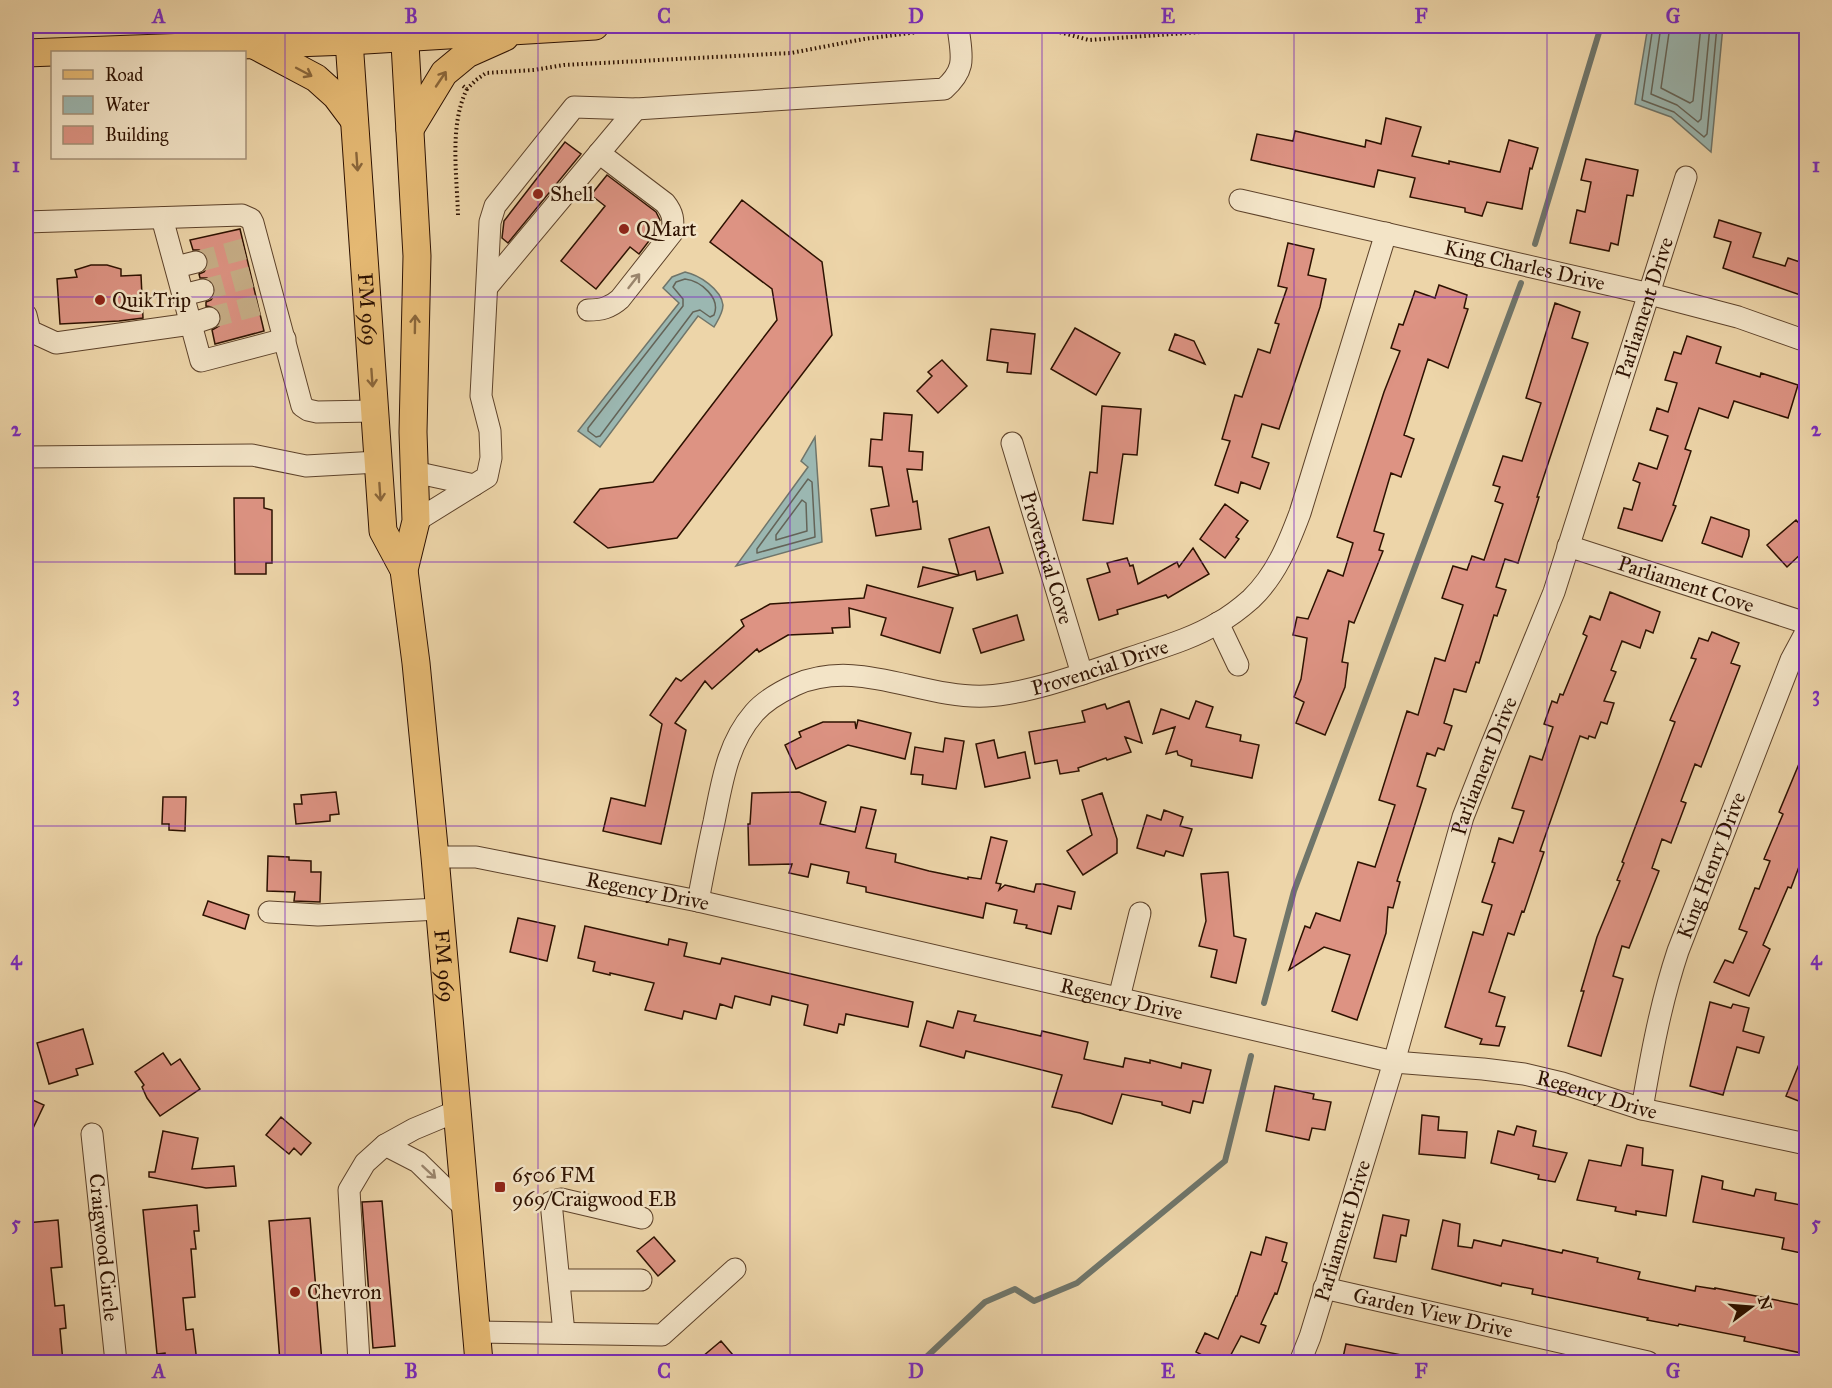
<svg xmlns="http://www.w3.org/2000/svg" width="1832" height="1388" font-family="'IM FELL Great Primer',serif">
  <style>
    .water { fill: #9bb7b1; stroke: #6f756a; stroke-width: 1.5 }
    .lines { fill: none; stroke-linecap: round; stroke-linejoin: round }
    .shore { stroke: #646458; stroke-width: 1.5 }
    .stream { stroke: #6f756a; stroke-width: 6 }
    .building { fill: #dd9383; stroke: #2d1100; stroke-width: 1.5 }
    .minor-tunnel { stroke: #c7ae87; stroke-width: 21; stroke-dasharray: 21 10; stroke-linecap: butt }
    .minor-casing { stroke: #5d422a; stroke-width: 23 }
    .major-casing { stroke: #2d1100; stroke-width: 29 }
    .path { stroke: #2d1100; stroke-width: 4; stroke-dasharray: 1.5 3; stroke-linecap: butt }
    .minor { stroke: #f3e4c7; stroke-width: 21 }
    .major { stroke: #e6ba74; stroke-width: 27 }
    .oneway { stroke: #8a663a }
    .oneway2 { stroke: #9a856d }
    .grid { fill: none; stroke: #7b2cbf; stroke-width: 1.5; stroke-opacity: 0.55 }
    .poi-dot { fill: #8f2418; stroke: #f3e4c7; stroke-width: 2 }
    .labels { text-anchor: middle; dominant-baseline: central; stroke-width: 5; stroke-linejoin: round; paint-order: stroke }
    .poi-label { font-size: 21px; fill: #2d1100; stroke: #f3e4c7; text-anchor: start }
    .street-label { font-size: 21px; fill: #2d1100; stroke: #f3e4c7 }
    .neatline { fill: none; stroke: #7b2cbf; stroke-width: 2 }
    .grid-label { font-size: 20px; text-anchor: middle; font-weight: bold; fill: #7b2cbf }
  </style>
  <rect width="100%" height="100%" fill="#edd5a9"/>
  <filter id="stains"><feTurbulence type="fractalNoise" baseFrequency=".00333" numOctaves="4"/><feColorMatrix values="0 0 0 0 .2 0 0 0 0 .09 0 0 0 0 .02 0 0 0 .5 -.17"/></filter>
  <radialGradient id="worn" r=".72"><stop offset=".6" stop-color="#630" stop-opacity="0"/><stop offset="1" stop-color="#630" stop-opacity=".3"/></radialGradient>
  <!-- water -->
  <path class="water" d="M1648,26H1723L1711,152L1671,117L1635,104Z
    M685,272C699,275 721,289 723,305C723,313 718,320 714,327L698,316L600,447L578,431L679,303L663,288L672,277Z
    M815,437L822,542L736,566L808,467L801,461Z"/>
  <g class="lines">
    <!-- shore -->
    <path class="shore" d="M1653,26L1642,100L1674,112L1704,137L1707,134L1717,26
      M1661,26L1651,94L1677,105L1698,122L1701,119L1710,26
      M1670,26L1661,88L1690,103L1693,101L1701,26
      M685,279C701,281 721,298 714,315L710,317L700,310L693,312L600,436L596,437L588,431V428L683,306V299L673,287L676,282Z
      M808,479L812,482L815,537L757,553V549Z
      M802,500L806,503L807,531L776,540V535Z"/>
    <!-- stream -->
    <path class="stream" d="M1535,244L1601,26
      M1264,1003L1294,891L1521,283
      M921,1362L985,1302L1015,1289L1034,1301L1077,1283L1225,1161L1251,1056"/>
  </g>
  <!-- building -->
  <path class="building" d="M1386,118L1421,127L1412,156L1449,164V161L1500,172L1509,140L1538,148L1532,169L1530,168L1522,209L1487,202L1482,216L1465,212V208L1410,197L1415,178L1378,170L1374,187L1251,160L1257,134L1293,141L1295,131L1365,147L1366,140L1381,144Z
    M565,142L581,154L508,243L502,238L504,221Z
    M1586,159L1638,170L1633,196L1627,195L1618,245L1611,243L1609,251L1570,243L1577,210L1585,212L1591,182L1581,180Z
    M607,175L656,212L660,220L655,225L659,228L639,254L630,247L596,289L561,261L605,206L591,195Z
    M742,200L822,262L832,335L677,538L608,548L574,522L600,489L653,482L777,320L772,289L710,242Z
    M1719,220L1761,233L1753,257L1785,266L1788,258L1806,264V297L1723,268L1731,242L1714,237Z
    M240,229L264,331L215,344L212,330L219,326L221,315L217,308L206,306V302L211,300L215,294V286L207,278H200L199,274L204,272L208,266V259L205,253L199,250H193L190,240Z
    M1288,243L1314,249L1308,275L1326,279L1320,307L1279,429L1262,424L1252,457L1269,463L1260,489L1241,482L1238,493L1215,485L1230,441L1222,439L1235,395L1242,397L1258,349L1270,353L1279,324L1275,323L1287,288L1278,286Z
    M91,265H107L121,269V276L141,275L143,318L119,321L60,324L57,279L77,277L75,270Z
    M1439,285L1467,295L1464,308L1468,309L1448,368L1428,359L1404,435L1414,439L1401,477L1391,473L1374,531L1384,534L1379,550L1383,551L1354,623L1349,621L1342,662L1348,663L1345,687L1325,735L1296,723L1304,702L1294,697L1301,679L1307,638L1293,635L1297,617L1308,619L1328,570L1343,576L1353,543L1337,537L1384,392L1400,351L1391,348L1399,324L1403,325L1415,291L1435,298Z
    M1555,303L1580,312L1572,338L1588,343L1537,497H1539L1518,563L1505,559L1496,587L1506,590L1497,616L1494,615L1479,663L1476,662L1466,692L1454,689L1444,723L1452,726L1444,750L1438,748L1435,756L1427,753L1417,786L1426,789L1397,881L1400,882L1393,908L1388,907L1386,933L1357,1020L1332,1011L1350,955L1324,947L1289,970L1305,926L1310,928L1316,913L1340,921L1358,862L1375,867L1395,805L1379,800L1407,711L1418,715L1435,658L1445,661L1463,605L1442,598L1453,566L1467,570L1472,556L1484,560L1503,504L1495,501L1500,487L1493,485L1503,456L1522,461L1541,403L1526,398Z
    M1075,328L1120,353L1096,395L1051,369Z
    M991,329L1035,334L1031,374L1007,372L1008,363L987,360Z
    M1175,334L1194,341L1205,364L1169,350Z
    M1687,336L1721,347L1716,363L1760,377L1761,373L1798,385L1788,418L1734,401L1728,418L1699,408L1685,449L1691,451L1673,505L1676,506L1662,541L1618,528L1624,508L1632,510L1640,483L1633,480L1639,463L1657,469L1668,436L1650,430L1657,408L1668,412L1677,383L1665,380L1674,352L1681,354Z
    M942,360L967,386L938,413L917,391L932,376L928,372Z
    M1102,406L1141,409L1137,455L1123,454L1113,524L1083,520L1090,472L1097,473Z
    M884,413L912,415L909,451L923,452L922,470L907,469L913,502L917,501L921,529L876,536L871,509L889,506L882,467L869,466L871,439L882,440Z
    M234,498H264V508L272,510V563H266V574H235Z
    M1225,504L1248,521L1236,537L1239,539L1225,558L1200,539Z
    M1711,517L1749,530V536L1742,557L1702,543Z
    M1796,520L1806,531V549L1787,567L1767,545Z
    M989,527L1003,573L977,580L975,571L918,587L923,567L959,575L949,539Z
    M1193,548L1209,574L1168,598L1166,595L1117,610L1118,614L1099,620L1087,579L1110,572L1107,563L1127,558L1130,566L1133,565L1138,584L1177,562L1179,567Z
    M867,585L953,608L940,653L881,635L886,618L849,608L850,627L832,628L833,633L788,635L759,652L757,649L712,689L705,681L675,723L686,730L661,844L603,831L611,798L645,806L662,724L650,715L676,678L681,681L744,626L741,620L770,604L864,598Z
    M1610,592L1660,612L1653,633L1646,630L1640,648L1622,641L1611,670L1616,672L1604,701L1614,703L1607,724L1601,722L1595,738L1589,736L1588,739L1580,736L1540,851L1544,852L1524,912L1522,911L1514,935L1508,933L1489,992L1505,997L1496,1026L1505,1027L1499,1046L1480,1044L1482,1039L1445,1027L1473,932L1483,935L1492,905L1482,902L1495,863L1492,862L1499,838L1513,843L1524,811L1512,808L1530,756L1542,760L1553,727L1544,724L1552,701L1557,703L1560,694L1563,695L1587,636L1583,634L1590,616L1600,620Z
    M1017,615L1024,640L981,653L973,629Z
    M1712,632L1739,643L1731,663L1740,666L1701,767L1695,764L1681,801L1686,803L1671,843L1662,839L1652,868L1659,871L1629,948L1622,946L1613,976L1623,979L1601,1056L1568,1046L1584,991H1581L1597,937L1620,881L1617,880L1624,863L1622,862L1675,722L1670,720L1696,659L1691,658L1699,638L1708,641Z
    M1129,701L1142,743L1125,737L1131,752L1107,760L1106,758L1078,768L1079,771L1060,774L1057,760L1035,764L1029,732L1085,722L1082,711L1105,704L1107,709Z
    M1196,701L1213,707L1206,727L1241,735L1240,741L1259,745L1252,778L1191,766L1192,760L1178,755L1177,751L1166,754L1175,727L1153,734L1161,709L1189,719Z
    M858,720L911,733L905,759L848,745L796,769L785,745L801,737L799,732L823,722H855L856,729Z
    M945,738L964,741L956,789L922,784L923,775L911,774L915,747L943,752Z
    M994,740L998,758L1025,752L1030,778L985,787L976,744Z
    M1806,747V848L1791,888L1788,887L1763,945L1770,949L1749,996L1714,982L1725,960L1733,963L1747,932L1739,929L1755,888L1759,889L1770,861L1764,859L1783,814L1779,812Z
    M336,792L339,814L330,815V821L296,824L294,804H302L301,795Z
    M799,792L826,802L820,824L855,832L861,807L876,810L866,848L896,854L895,862L929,871L968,879V877L981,879L991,837L1007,841L996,883L1001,884L999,890L1005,885L1034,892L1036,884H1043L1075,892L1071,909L1058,906L1051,934L1026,928L1027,925L1014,923L1017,910L986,903L983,918L866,892V887L847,883L849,872L811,864L808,877L789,873L792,864L749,865L748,824H750L752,793Z
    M1102,793L1117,839V853L1083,875L1067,851L1092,835L1082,800Z
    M163,797H186L185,831L169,830V824H162Z
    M1164,810L1183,817L1180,826L1192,829L1183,856L1166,851L1164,856L1137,848L1147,815L1161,820Z
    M268,856L289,857V860L311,861V872H321L320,902L294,901L295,892L267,891Z
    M1228,872L1234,936L1246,939L1236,983L1211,977L1217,950L1199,946L1206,921L1201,874Z
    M208,901L249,915L245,929L203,915Z
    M518,918L555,926L547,961L510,952Z
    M585,926L668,945L669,939L687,943L684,956L720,964L722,958L913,1002L908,1027L846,1014L844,1025L839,1024L837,1033L804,1025L808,1005L772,996L770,1005L735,996L732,1008L720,1004L716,1019L684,1011L682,1019L645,1010L654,983L610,973V975L593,971L595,962L578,958Z
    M1710,1002L1731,1008L1733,1004L1749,1008L1743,1031L1764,1037L1759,1053L1737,1047L1723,1095L1690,1086Z
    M958,1011L976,1015L974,1021L1041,1036L1042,1031L1088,1042L1084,1059L1123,1067L1125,1058L1150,1063V1060L1181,1068L1182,1063L1211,1070L1203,1103L1193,1101L1190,1113L1162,1105V1102L1122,1094L1112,1124L1080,1113L1052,1107L1062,1075L966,1051L964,1058L920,1046L927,1021L953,1028Z
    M83,1029L93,1064L76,1069L78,1075L49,1084L37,1043Z
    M1806,1047V1104L1786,1096Z
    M163,1053L171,1065L180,1059L200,1089L160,1116L147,1098L142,1087L144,1085L135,1072Z
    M1275,1086L1314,1094L1313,1099L1331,1102L1325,1130L1312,1128L1309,1140L1266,1131Z
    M26,1097L44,1105L26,1143Z
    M1422,1115L1439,1117L1438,1130L1467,1132L1465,1158L1419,1154Z
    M281,1117L311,1143L301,1155L294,1148L289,1154L266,1135Z
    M1517,1126L1536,1131L1533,1146L1567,1153L1555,1182L1538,1179L1539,1175L1491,1163L1498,1131L1514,1135Z
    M163,1131L198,1138L192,1169L234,1166L236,1186L206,1188L149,1177V1172H155Z
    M1627,1145L1643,1148L1642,1165L1673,1170L1666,1216L1636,1211V1215L1615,1211L1616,1207L1577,1200L1589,1160L1621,1166Z
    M1702,1176L1723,1181L1722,1189L1754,1196L1756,1189L1776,1193L1775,1200L1806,1206V1254L1782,1249L1784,1238L1693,1222Z
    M382,1201L395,1346L373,1348L362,1202Z
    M197,1205L199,1231H194L196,1249H191L195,1297L183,1298L186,1330L193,1329L197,1362H166L165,1353L157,1354L143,1210Z
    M1383,1215L1409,1220L1406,1236L1401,1235L1396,1262L1374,1258Z
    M310,1218L322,1362H280L269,1221Z
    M58,1220L62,1267L51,1268L55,1306L64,1305L66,1328L60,1329L63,1362H29L27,1344H31L26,1284V1223Z
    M1443,1220L1460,1224L1458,1246L1472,1248L1474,1240L1501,1246L1503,1240L1562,1253L1563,1250L1598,1258L1597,1262L1640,1272L1638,1279L1695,1291L1696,1286L1715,1289V1288L1806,1306V1354L1744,1341L1745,1337L1679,1324L1678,1326L1647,1320L1648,1318L1532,1294L1533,1289L1502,1283L1501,1286L1432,1269Z
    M654,1237L675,1261L658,1276L637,1251Z
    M1266,1237L1287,1243L1282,1261L1287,1263L1277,1294L1275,1293L1261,1324L1266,1326L1259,1343L1241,1336L1227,1362H1201L1204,1356L1196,1352L1205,1333L1218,1339L1236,1296H1237L1251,1252L1261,1255Z
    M721,1341L739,1362H696Z
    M1346,1344L1402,1355V1362H1342Z"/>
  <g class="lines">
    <!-- minor-tunnel -->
    <path class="minor-tunnel" d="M196,262L244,249
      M203,290L251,277
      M209,318L258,305"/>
    <defs>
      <g id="minor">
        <path id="s1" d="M1240,200L1650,294L1738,317L1806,341"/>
        <path d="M162,218L201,361L285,339"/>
        <path d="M26,222L242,215L251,219L253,223L302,406L308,410L317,412L374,411"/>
        <path d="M176,267L196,262"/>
        <path d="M488,286L636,109"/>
        <path d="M183,295L203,290"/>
        <path d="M588,310C601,310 610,308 620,299L672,233C674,220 673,213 665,203L599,153"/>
        <path d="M26,315L30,331L56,343L191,324L209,318"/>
        <path id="s2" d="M1012,443L1082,674"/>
        <path d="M26,457L252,455L306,466L378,462"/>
        <path d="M414,472L474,485"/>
        <path d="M416,521L487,477L491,458L490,431L481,396L490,222L495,206L574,107L636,109L944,89C968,68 961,55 958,26"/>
        <path id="s3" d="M1568,546L1806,623"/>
        <path d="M1218,623L1238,665"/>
        <path id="s4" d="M435,857H476L698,901L1394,1062L1483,1069L1524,1074L1562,1083L1642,1109L1806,1144"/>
        <path id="s5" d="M698,901C703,875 708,848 714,822C722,783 727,744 754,713C765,700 780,692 795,685C858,657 921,699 986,696C1029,694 1088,672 1130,658C1159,648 1192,639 1218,623C1229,617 1242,607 1251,599C1276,575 1288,545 1300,513L1386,233"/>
        <path d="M269,912L318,915L439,909"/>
        <path d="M1119,998L1140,913"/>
        <path id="s6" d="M1642,1109C1651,1056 1661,1002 1678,951L1791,660L1806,632"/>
        <path id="s7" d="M92,1134L116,1362"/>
        <path d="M385,1145L418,1162L465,1208"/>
        <path d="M559,1280H641"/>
        <path id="s8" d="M1324,1288L1648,1362"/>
        <path d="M476,1332L662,1335L735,1269"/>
        <path d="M564,1333L551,1202L561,1199L642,1218"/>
        <path d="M359,1362L349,1190L365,1163L385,1145L414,1129L457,1111"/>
        <path id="s9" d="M1300,1362L1310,1337L1394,1062L1463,817L1489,751L1554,592L1686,177"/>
      </g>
      <g id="major">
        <path id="s10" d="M348,26L383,531L404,570"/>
        <path id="s11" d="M404,26L417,256L413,432L416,521L404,570L416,663L435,857L479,1362"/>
        <path d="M254,45L316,78L336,96L354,120"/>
        <path d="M26,53L349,41L595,26"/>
        <path d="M410,129L444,73L467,54L505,37"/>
      </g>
    </defs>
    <!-- minor casing -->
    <use href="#minor" class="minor-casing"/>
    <!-- major casing -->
    <use href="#major" class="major-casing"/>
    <!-- path -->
    <path class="path" d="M975,27L1015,26L1048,29L1089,40L1215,31L1242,26
      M463,86L467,89L476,80L486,73L534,70L564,65L791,53L864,39L941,29
      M458,215C457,175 449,125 467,89"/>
    <!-- minor -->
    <use href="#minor" class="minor"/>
    <!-- major -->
    <use href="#major" class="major"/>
  </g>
  <!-- one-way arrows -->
  <defs><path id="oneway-shaft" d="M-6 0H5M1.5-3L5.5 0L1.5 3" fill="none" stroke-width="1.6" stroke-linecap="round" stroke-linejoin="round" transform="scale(1.5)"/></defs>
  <g class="oneway">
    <use href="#oneway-shaft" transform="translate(304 72) rotate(28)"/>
    <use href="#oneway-shaft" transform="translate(441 79) rotate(-56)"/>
    <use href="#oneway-shaft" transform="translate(357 162) rotate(86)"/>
    <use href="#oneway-shaft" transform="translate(415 324) rotate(-89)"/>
    <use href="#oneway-shaft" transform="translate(372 378) rotate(86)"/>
    <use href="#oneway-shaft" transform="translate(380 492) rotate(86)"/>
  </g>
  <g class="oneway2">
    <use href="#oneway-shaft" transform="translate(634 281) rotate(-52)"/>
    <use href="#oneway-shaft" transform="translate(429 1172) rotate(43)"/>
  </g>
  <!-- grid -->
  <path class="grid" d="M285,26V1362M538,26V1362M790,26V1362M1042,26V1362M1294,26V1362M1547,26V1362M26,297H1806M26,562H1806M26,826H1806M26,1091H1806"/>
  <!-- markers -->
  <g class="poi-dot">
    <circle cx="538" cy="194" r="6"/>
    <circle cx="624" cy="229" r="6"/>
    <circle cx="100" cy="300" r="6"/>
    <rect x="494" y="1181" width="12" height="12" rx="3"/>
    <circle cx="295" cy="1292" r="6"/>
  </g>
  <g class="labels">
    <!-- poi labels -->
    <g class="poi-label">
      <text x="550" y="194">Shell</text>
      <text x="636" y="229">QMart</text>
      <text x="112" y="300">QuikTrip</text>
      <text x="512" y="1175">6506 FM<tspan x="512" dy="24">969/Craigwood EB</tspan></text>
      <text x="307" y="1292">Chevron</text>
    </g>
    <!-- street labels -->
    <g class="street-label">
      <text stroke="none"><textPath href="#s1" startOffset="292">King Charles Drive</textPath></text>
      <text stroke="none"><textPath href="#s10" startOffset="284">FM 969</textPath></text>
      <text stroke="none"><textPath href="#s9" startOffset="1110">Parliament Drive</textPath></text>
      <text stroke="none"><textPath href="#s2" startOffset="120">Provencial Cove</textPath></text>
      <text stroke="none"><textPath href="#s3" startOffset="124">Parliament Cove</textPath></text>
      <text stroke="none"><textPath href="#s5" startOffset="560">Provencial Drive</textPath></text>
      <text stroke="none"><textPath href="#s9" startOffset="624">Parliament Drive</textPath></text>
      <text stroke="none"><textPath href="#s6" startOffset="254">King Henry Drive</textPath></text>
      <text stroke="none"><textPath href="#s4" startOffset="216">Regency Drive</textPath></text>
      <text stroke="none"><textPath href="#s11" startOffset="944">FM 969</textPath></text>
      <text stroke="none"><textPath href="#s4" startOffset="702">Regency Drive</textPath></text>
      <text stroke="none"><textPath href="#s4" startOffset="1188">Regency Drive</textPath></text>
      <text stroke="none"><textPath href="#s9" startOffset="138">Parliament Drive</textPath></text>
      <text stroke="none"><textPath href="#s7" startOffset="114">Craigwood Circle</textPath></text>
      <text stroke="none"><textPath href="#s8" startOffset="112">Garden View Drive</textPath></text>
    </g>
  </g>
  <!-- margin -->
  <rect width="1832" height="1388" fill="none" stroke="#edd5a9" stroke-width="66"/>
  <!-- legend -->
  <rect x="51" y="51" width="195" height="108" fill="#f3e4c7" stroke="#a49077" stroke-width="1.5"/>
  <rect x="63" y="70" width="30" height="9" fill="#e6ba74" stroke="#a49077" stroke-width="1.5"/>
  <text x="105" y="81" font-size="18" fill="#2d1100">Road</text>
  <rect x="63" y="96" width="30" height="18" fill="#9bb7b1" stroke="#a49077" stroke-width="1.5"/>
  <text x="105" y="111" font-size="18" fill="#2d1100">Water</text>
  <rect x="63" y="126" width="30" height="18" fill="#dd9383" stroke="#a49077" stroke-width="1.5"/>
  <text x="105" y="141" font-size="18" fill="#2d1100">Building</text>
  <!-- north arrow -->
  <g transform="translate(1751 1307) rotate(74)" stroke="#f3e4c7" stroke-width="4.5" paint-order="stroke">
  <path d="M0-4.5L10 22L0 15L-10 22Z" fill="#2d1100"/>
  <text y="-9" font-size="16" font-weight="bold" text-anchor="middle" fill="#2d1100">N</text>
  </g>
  <rect x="33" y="33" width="1766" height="1322" class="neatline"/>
  <g class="grid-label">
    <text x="159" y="23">A</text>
    <text x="411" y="23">B</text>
    <text x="664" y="23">C</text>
    <text x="916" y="23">D</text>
    <text x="1168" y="23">E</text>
    <text x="1421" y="23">F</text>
    <text x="1673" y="23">G</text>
    <text x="16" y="172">1</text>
    <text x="1816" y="172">1</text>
    <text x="16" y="436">2</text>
    <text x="1816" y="436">2</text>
    <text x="16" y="701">3</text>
    <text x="1816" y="701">3</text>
    <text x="16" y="965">4</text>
    <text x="1816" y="965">4</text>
    <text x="16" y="1230">5</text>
    <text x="1816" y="1230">5</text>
    <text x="159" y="1378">A</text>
    <text x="411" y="1378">B</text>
    <text x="664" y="1378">C</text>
    <text x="916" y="1378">D</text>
    <text x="1168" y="1378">E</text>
    <text x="1421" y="1378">F</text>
    <text x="1673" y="1378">G</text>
  </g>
  <rect width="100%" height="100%" filter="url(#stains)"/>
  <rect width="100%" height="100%" fill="url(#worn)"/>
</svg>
